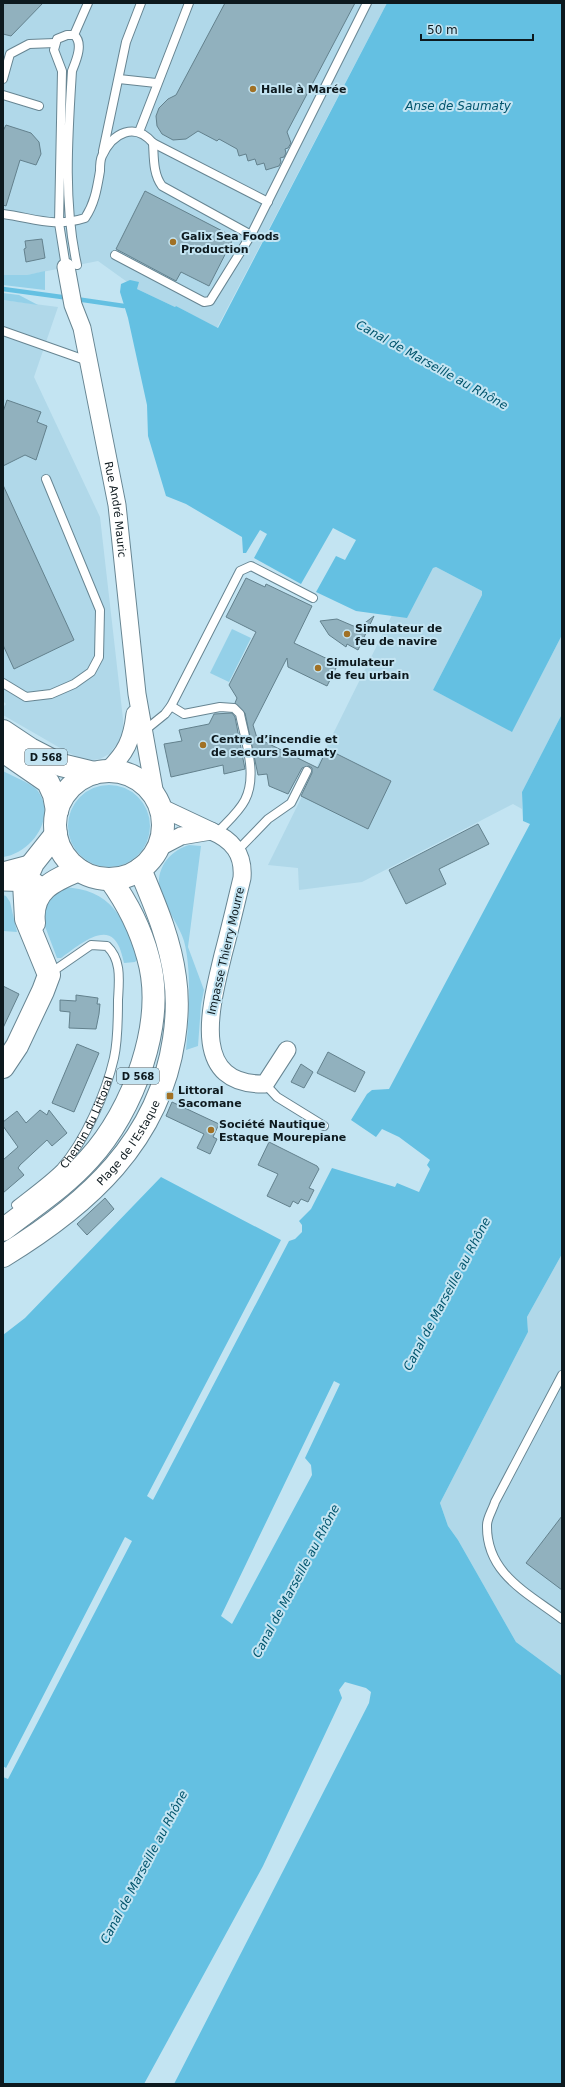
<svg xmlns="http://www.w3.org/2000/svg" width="565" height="2087" font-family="'DejaVu Sans',sans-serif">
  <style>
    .built { fill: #b0d8e9 }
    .green { fill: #94d0e8 }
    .water { fill: #64c0e2; fill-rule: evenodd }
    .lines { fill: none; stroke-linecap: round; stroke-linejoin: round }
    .stream { stroke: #64c0e2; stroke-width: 4.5 }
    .building { fill: #91b1be; stroke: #63818d }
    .lane-casing { stroke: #678592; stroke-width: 10 }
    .street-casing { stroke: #678592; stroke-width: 19 }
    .secondary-casing { stroke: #678592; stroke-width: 24 }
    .primary-casing { stroke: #678592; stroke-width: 24 }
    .lane { stroke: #fff; stroke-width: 8 }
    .street { stroke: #fff; stroke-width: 17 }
    .secondary { stroke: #fff; stroke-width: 22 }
    .primary { stroke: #fff; stroke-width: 22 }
    .poi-dot { fill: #a17125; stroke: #c3e4f2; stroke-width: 1.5 }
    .labels { text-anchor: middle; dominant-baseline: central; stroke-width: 4; stroke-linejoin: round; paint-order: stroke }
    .shield { fill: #c3e4f2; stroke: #44565e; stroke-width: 1 }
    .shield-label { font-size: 10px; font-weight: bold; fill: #0d191e }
    .poi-label { font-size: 11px; font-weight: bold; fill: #0d191e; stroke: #c3e4f2; text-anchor: start }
    .street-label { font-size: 11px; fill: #0d191e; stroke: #c3e4f2 }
    .water-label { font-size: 12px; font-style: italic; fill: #01546c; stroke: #c3e4f2 }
  </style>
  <rect width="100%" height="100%" fill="#c3e4f2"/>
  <!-- built -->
  <path class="built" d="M3,3H387L217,328L176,306L175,307L137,289L98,261L27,275H3Z
    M3,300L58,307L34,377L100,517L123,719V733L119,744H117L112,750L113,752L100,759L86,761L67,752L3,715V707L6,704L3,701Z
    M436,567L482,591V595L433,690L512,731L562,635V714L522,792V809L513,804L362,882L299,890L298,868L268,865L392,615L407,617L433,568Z
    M562,1254V1676L516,1642L458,1540L448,1526L440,1503L528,1332L527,1317Z"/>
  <!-- green -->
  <path class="green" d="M45,271V290L3,285V275H27Z
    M3,293L19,295L38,305L3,300Z
    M232,629L251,638L229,682L210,673Z
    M3,771C12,776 33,784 38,791C57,818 31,853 3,857Z
    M68 826a41 41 0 1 1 82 0a41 41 0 1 1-82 0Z
    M189,845L201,846L188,947L204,990L201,1005L198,1046L186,1050C189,1018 192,971 184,941C179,923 157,897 159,879C161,862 173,850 189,845Z
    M62,887C112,889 124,917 137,960L135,962L124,963C122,955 120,945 114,939C100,925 73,950 61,958H57L43,921L45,904Z
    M3,895L6,896L10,902L17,932L3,931Z"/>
  <!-- water -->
  <path class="water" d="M387,3H562V635L512,732L433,690L482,595V591L436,567L433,568L407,618L356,611L316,592L336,556L345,560L356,540L333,528L301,584L254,558L267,534L260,530L246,553H243L242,537L186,504L166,496L148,436L147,405L128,318L120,292L121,284L130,280L139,282L137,289L175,307L176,306L218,328Z
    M562,714V1254L527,1317L528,1332L440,1503L448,1526L458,1540L516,1642L562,1676V2084H174L369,1703L371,1692L366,1688L345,1682L339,1690L342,1698L263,1866L144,2084H3V1777L8,1779L132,1541L125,1537L6,1768L3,1766V1335L25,1318L161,1177L281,1240L147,1496L153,1500L289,1241L295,1239L302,1232V1225L299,1221L311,1209L332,1168L395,1187L397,1183L419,1192L430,1169L427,1165L430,1160L399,1137L382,1129L376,1137L351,1120L367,1094L372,1090L389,1089L530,824L523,821L522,792ZM334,1381L340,1384L305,1458L311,1465L312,1475L232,1624L221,1616Z"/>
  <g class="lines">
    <!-- stream -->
    <path class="stream" d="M3,289L69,298
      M76,299L124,306"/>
  </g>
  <!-- building -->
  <path class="building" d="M3,3H43L11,36L3,34Z
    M225,3H355L287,132L291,143L288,148L285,149L286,153L284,157L280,158L281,162L279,166L266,170L264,163L257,165L255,159L248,161L246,154L239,156L237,149L219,139L217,141L198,131L186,139L173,140L162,134L157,126L156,116L159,108L168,99L176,95Z
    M6,125L31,133L39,142L41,154L36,165L20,160L6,206L3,205V131Z
    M145,191L234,237L209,286L181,272L176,281L116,249Z
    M42,239L45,258L26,262L24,249L26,248L25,241Z
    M7,400L41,412L37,422L47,426L36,460L25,455L3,466V412Z
    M3,485L74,640L14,669L3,645Z
    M246,578L265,587L266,584L312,606L294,643L338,664L327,686L288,667L287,658L253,725L257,738L318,768L327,749L391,781L368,829L301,796L312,773V768L309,766L302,768L288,794L269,786L267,774L258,775L245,713L235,703L237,698L229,685L256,632L226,617Z
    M374,616L358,650L347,644L346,647L329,635L320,621L337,619L358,628Z
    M232,713L235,717L245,769L224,774L223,765L171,777L164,744L182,741L179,730L209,724L214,714Z
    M478,824L489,844L439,869L446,884L406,904L389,870Z
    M3,986L19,994L3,1028Z
    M76,995L98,998L97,1004H100L99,1014L96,1029L69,1028L70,1012L60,1011V1000L76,1001Z
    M77,1044L99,1053L74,1112L52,1103Z
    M328,1052L365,1072L355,1092L317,1073Z
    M301,1064L313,1072L304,1088L291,1082Z
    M172,1102L219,1124L213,1137L217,1139L210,1154L197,1148L204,1134L166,1116Z
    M40,1110L47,1115L49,1110L67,1133L52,1146L47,1140L20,1165L18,1168L24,1175L3,1193V1160L18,1147L3,1126V1122L17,1111L26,1123Z
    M269,1142L317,1166L319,1169L309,1188L314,1190L308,1202L301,1199L298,1204L293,1201L290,1207L267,1196L278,1174L258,1165Z
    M105,1198L114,1209L87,1235L77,1224Z
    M562,1516V1590L526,1563Z"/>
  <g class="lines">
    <defs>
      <g id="lane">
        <path d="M74,35L88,3"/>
        <path d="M3,79L10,54L29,44L55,43"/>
        <path d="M119,79L156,83"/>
        <path d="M3,95L39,106"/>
        <path d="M139,132L189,3"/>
        <path d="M153,143C154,158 153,174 162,186L251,235"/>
        <path d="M103,151L126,42L141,3"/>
        <path d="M3,214C34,218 54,228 85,218C95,203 97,188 100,171C100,166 100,160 102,156C113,132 135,122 153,143L268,202"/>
        <path d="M115,255L204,302L210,301L251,235L367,3"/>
        <path d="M66,267L59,223L62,71L54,50L57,39L67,35H74C84,43 76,61 72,71C68,135 63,202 77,265"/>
        <path d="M3,331L88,361"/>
        <path d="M3,683L26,697L51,694L74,684L91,672L99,657L100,610L46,479"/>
        <path d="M171,706L184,714L220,707L234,708L240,714C245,740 258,775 245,800C239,812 226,823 217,833"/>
        <path d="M144,731L165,714L171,706L240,571L251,566L313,598"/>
        <path d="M238,850L268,819L291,803L307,771"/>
        <path d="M265,1084L277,1097L324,1126"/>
        <path id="s1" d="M16,1205C31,1193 48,1181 61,1168C85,1141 106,1093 114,1058C118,1040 118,1019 118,1000C119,981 122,960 107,946L91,945L49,974"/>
        <path d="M562,1375L495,1502C493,1509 487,1518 487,1525C486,1574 528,1593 562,1619"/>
      </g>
      <g id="street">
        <path id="s2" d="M66,267L73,305L82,328L117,505L137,694L155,795"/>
        <path d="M107,771C126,753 132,740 135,714"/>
        <path d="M211,831C233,840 244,854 242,878C236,903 230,929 223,955C212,1002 187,1086 265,1084L287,1050"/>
        <path d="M158,848L181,836L211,831L160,807"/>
        <path d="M3,871L33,863"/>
        <path d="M3,882L37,883"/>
      </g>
      <path id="secondary" d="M34,923C30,890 54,880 79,870
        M3,1067L17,1046L43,991L49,975L26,919L24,883L33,863L56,834"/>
      <g id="primary">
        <path d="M3,731L30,749L61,765L94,773"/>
        <path d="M3,751L48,782L54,795L57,811"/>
        <circle cx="109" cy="825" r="54"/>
        <path d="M3,1230C32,1207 64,1187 89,1159C133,1111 167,1022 148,957C140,927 128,904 110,879"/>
        <path id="s3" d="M3,1256C87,1205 159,1141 174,1039C177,1019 178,998 175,978C170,939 155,905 140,869"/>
      </g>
    </defs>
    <!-- lane casing -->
    <use href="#lane" class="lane-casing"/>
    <!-- street casing -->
    <use href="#street" class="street-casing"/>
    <!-- secondary casing -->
    <use href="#secondary" class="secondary-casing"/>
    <!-- primary casing -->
    <use href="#primary" class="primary-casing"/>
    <!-- lane -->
    <use href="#lane" class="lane"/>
    <!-- street -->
    <use href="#street" class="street"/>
    <!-- secondary -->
    <use href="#secondary" class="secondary"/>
    <!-- primary -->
    <use href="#primary" class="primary"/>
  </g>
  <!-- markers -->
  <g class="poi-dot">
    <circle cx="253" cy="89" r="4"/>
    <circle cx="173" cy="242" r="4"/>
    <circle cx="347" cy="634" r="4"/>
    <circle cx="318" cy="668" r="4"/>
    <circle cx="203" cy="745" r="4"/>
    <rect x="166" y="1092" width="8" height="8" rx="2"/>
    <circle cx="211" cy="1130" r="4"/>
  </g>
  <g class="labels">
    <!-- shield labels -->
    <g class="shield">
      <rect x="25" y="749" width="42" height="16" rx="3"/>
      <rect x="117" y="1068" width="42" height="16" rx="3"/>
    </g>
    <g class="shield-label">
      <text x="46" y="757">D 568</text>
      <text x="138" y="1076">D 568</text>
    </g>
    <!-- poi labels -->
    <g class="poi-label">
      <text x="261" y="89">Halle à Marée</text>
      <text x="181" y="236">Galix Sea Foods<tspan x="181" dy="13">Production</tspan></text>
      <text x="355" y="628">Simulateur de<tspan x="355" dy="13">feu de navire</tspan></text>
      <text x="326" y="662">Simulateur<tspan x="326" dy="13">de feu urbain</tspan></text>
      <text x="211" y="739">Centre d’incendie et<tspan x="211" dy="13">de secours Saumaty</tspan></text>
      <text x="178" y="1090">Littoral<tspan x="178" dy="13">Sacomane</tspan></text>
      <text x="219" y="1124">Société Nautique<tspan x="219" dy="13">Estaque Mourepiane</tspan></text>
    </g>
    <!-- street labels -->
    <g class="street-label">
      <text stroke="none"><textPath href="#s2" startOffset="248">Rue André Mauric</textPath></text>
      <text transform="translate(226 951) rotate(-77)">Impasse Thierry Mourre</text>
      <text stroke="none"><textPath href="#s1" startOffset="111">Chemin du Littoral</textPath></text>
      <text stroke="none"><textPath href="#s3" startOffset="171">Plage de l'Estaque</textPath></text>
    </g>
    <!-- water labels -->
    <g class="water-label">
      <text x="458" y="106">Anse de Saumaty</text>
      <text transform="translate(432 365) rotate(29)">Canal de Marseille au Rhône</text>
      <text transform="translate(447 1294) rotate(-62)">Canal de Marseille au Rhône</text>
      <text transform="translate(296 1581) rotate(-62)">Canal de Marseille au Rhône</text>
      <text transform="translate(144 1867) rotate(-62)">Canal de Marseille au Rhône</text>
    </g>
  </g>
  <!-- border -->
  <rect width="565" height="2087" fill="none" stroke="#0d191e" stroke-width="8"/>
  <!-- scale -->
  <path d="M421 34v6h112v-6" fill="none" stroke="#0d191e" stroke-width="2"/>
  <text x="427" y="34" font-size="12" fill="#0d191e" stroke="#c3e4f2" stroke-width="3" paint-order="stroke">50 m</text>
</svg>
